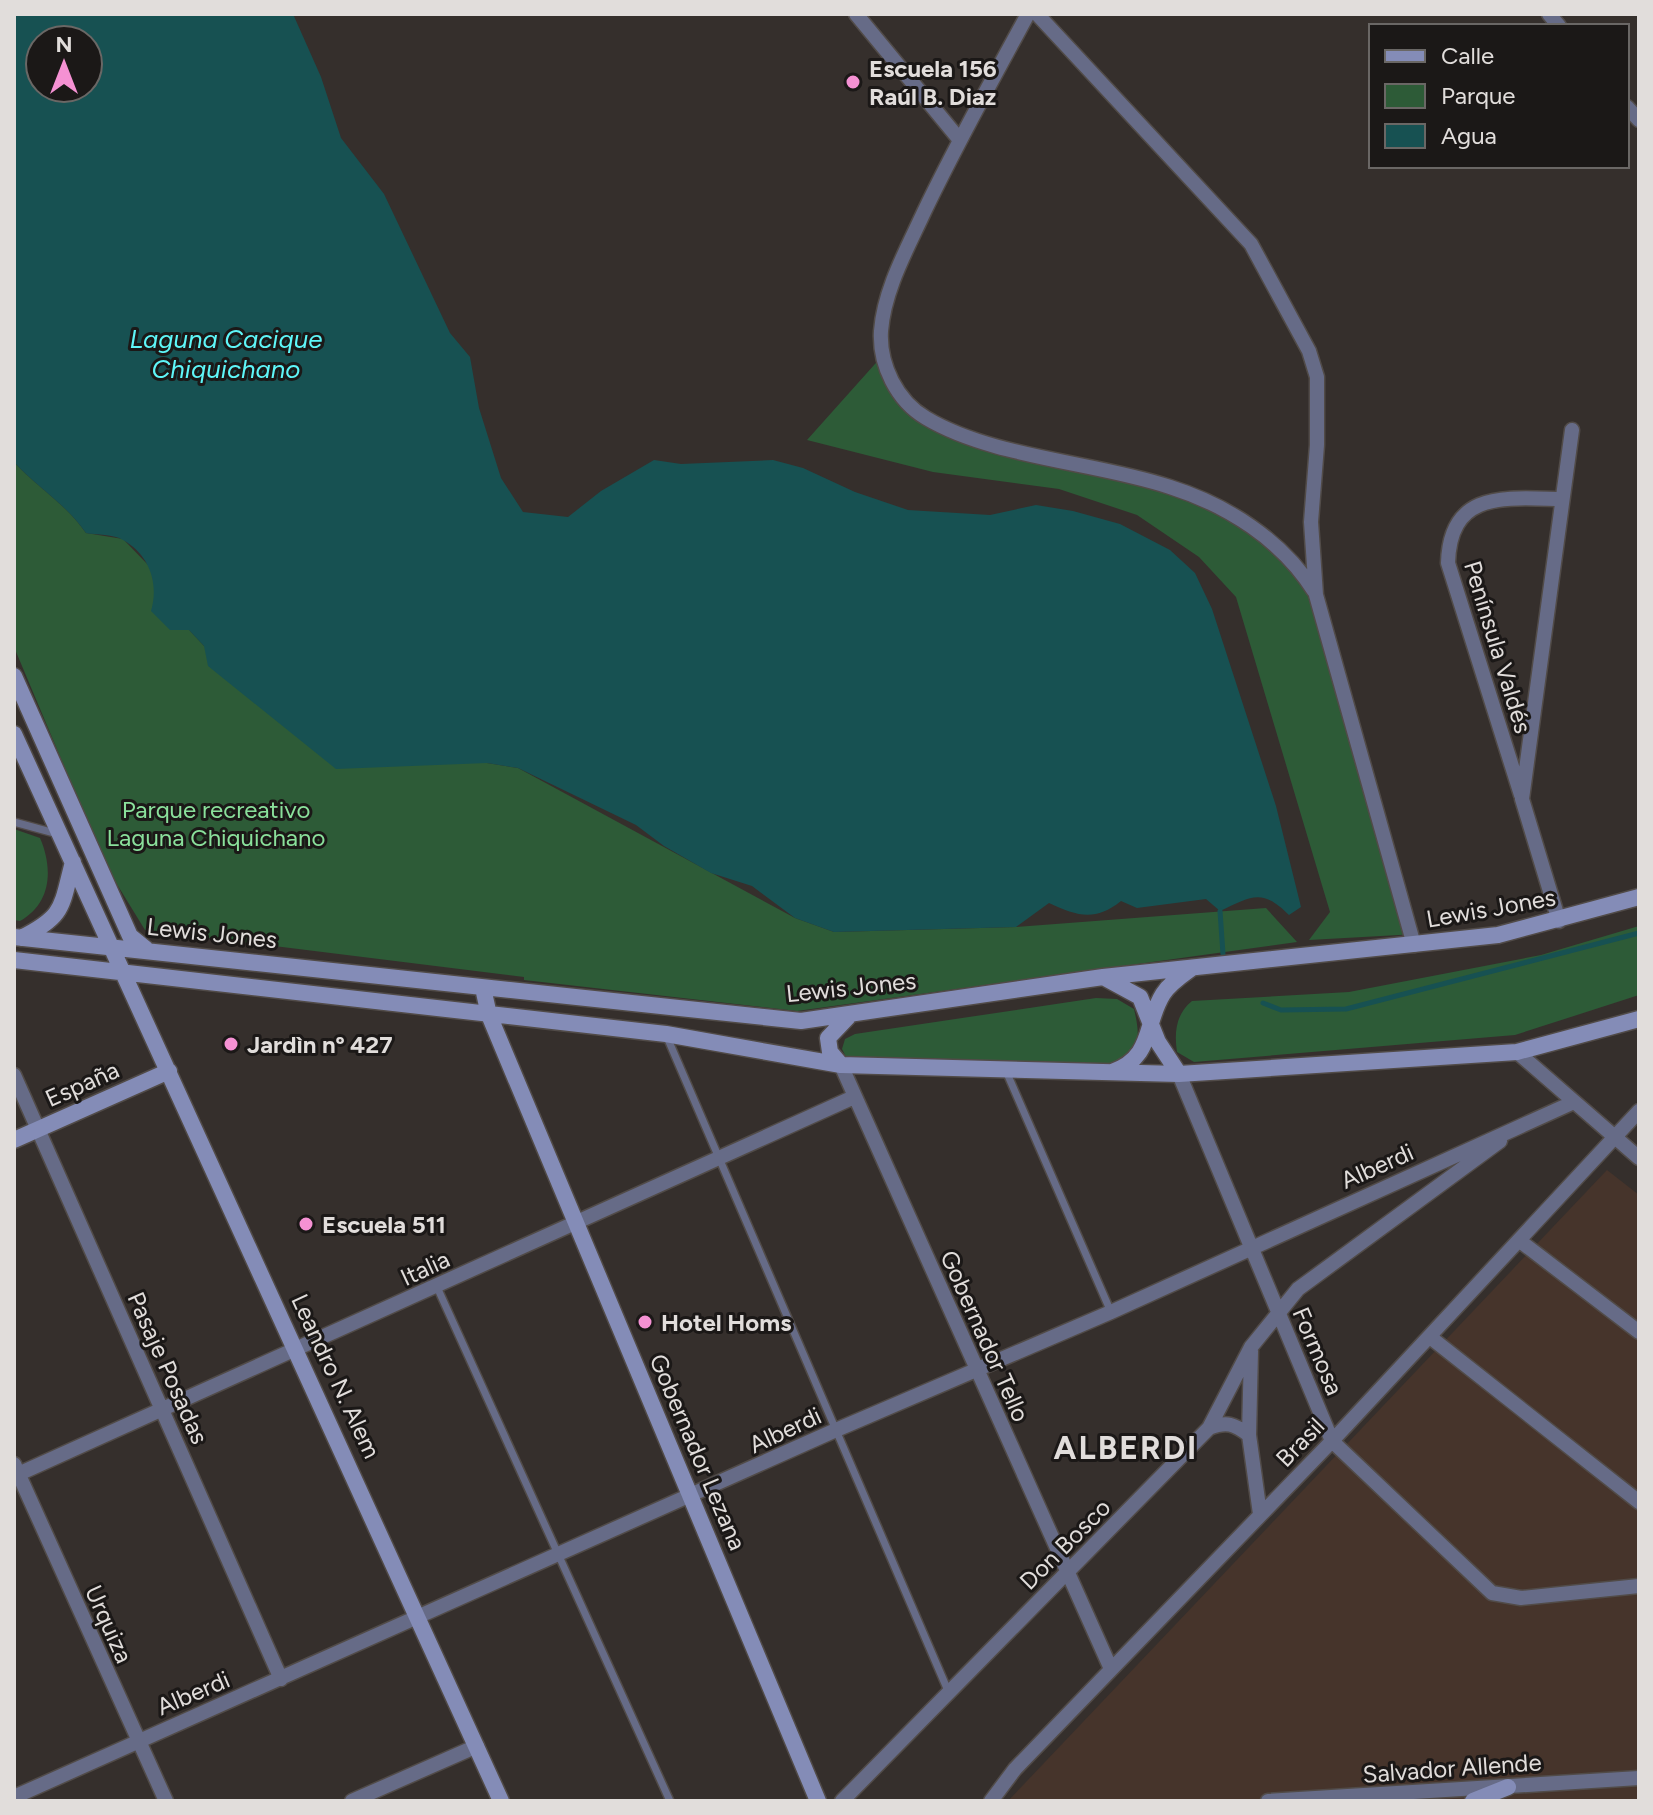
<svg xmlns="http://www.w3.org/2000/svg" width="1653" height="1815" font-family="Figtree,sans-serif">
  <style>
    .industrial { fill: #46342b }
    .green { fill: #2d5b37 }
    .water { fill: #175152; fill-rule: evenodd }
    .lines { fill: none; stroke-linecap: round; stroke-linejoin: round }
    .stream { stroke: #175152; stroke-width: 5 }
    .lane-casing { stroke: #514b48; stroke-width: 10 }
    .street-casing { stroke: #514b48; stroke-width: 17 }
    .secondary-casing { stroke: #514b48; stroke-width: 19 }
    .lane { stroke: #666b87; stroke-width: 7 }
    .street { stroke: #666b87; stroke-width: 14 }
    .secondary { stroke: #848cb7; stroke-width: 16 }
    .poi-dot { fill: #f591d3; stroke: #1b1817; stroke-width: 3 }
    .labels { text-anchor: middle; dominant-baseline: central; stroke-width: 6; stroke-linejoin: round; paint-order: stroke }
    .poi-label { font-size: 24px; font-weight: bold; fill: #e1dddb; stroke: #1b1817; text-anchor: start }
    .street-label { font-size: 24px; fill: #e1dddb; stroke: #1b1817 }
    .park-label { font-size: 24px; fill: #8ae09b; stroke: #1b1817 }
    .water-label { font-size: 26px; font-style: italic; fill: #5ef6f8; stroke: #1b1817 }
    .district-label { font-size: 32px; font-weight: bold; letter-spacing: 2px; fill: #e1dddb; stroke: #1b1817 }
  </style>
  <rect width="100%" height="100%" fill="#352f2c"/>
  <!-- industrial -->
  <path class="industrial" d="M1607,1170L1639,1195V1801H1008Z"/>
  <!-- green -->
  <path class="green" d="M883,355L904,399L948,429L1131,476L1246,523L1316,595L1417,934L1309,940L1330,912L1236,597L1199,557L1137,515L1059,489L933,472L807,440Z
    M14,462C38,488 66,504 86,533L123,539L151,568L156,594L204,646L487,763L518,768L795,918L834,932L1016,927L1266,908L1297,942L797,1011L524,980V977L145,930L107,868L14,647Z
    M14,829L40,838C53,868 52,903 20,921L14,920Z
    M1639,926V995L1515,1035L1194,1062L1177,1052C1174,1032 1176,1014 1192,1001L1349,992L1541,955Z
    M1096,998L1117,999L1134,1009C1143,1046 1137,1055 1103,1069L846,1057L842,1049L845,1039L855,1034Z"/>
  <!-- water -->
  <path class="water" d="M14,14H293L321,77L341,138L384,194L450,333L470,357L479,408L501,478L523,512L568,517L601,491L654,460L681,464L773,460L803,468L855,492L908,510L990,515L1036,505L1073,511L1120,524L1170,550L1195,573L1212,609L1276,806L1301,907L1289,915C1262,888 1252,896 1220,911L1206,899L1137,908L1121,901C1095,922 1077,916 1049,903L1016,927L834,932L795,918L752,886L711,873L664,846L636,825L518,768L487,763L336,769L208,666L204,646L189,630H170L151,611C159,584 150,555 123,540C114,534 96,535 86,533C66,504 38,488 14,462ZM40,40H88V88H40Z"/>
  <g class="lines">
    <!-- stream -->
    <path class="stream" d="M1220,911L1223,954
      M1263,1003L1281,1010L1346,1009L1639,933"/>
    <defs>
      <path id="lane" d="M14,822L58,834
        M667,1037L949,1693
        M1006,1071L1111,1312
        M437,1287L670,1801"/>
      <path id="street" d="M856,14L959,139
        M1028,14C992,80 956,145 924,212C907,249 884,290 881,331C879,365 897,401 926,418C993,458 1096,462 1170,487C1227,505 1282,540 1314,591
        M1037,14L1251,244L1309,351L1317,377V445L1311,522L1316,595L1414,945
        M1549,14L1559,26
        M1627,107L1639,120
        M1521,795L1448,563C1450,490 1505,498 1561,499
        M1559,921L1522,799L1572,430
        M1517,1052L1639,1158
        M841,1065L1111,1669
        M1179,1074L1332,1441L1492,1593L1521,1598L1639,1586
        M14,1075L281,1679
        M1520,1241L1639,1332
        M1430,1337L1639,1502
        M1251,1351L1249,1435L1260,1514
        M1209,1428C1227,1421 1234,1424 1249,1435
        M14,1464L166,1801
        M14,1476L854,1097
        M14,1797L836,1430L1111,1312L1574,1102
        M352,1801L477,1746
        M842,1801L1209,1428L1251,1347L1298,1289L1500,1141
        M991,1801L1015,1769L1332,1441L1639,1111
        M1268,1801L1639,1778"/>
      <path id="secondary" d="M14,676L130,936L146,949
        M14,734L501,1801
        M14,937L801,1021L1103,977L1498,935L1639,897
        M21,938C65,916 61,907 73,862
        M14,960L666,1034L841,1065L1179,1074L1517,1052L1639,1019
        M1105,978L1140,997L1158,1042L1179,1074
        M483,988L489,1015L818,1801
        M841,1065L830,1052L828,1038L848,1017
        M1112,1072C1154,1057 1144,1024 1163,994C1170,983 1181,976 1192,968
        M14,1140L169,1071
        M1473,1801L1508,1787"/>
    </defs>
    <!-- lane casing -->
    <use href="#lane" class="lane-casing"/>
    <!-- street casing -->
    <use href="#street" class="street-casing"/>
    <!-- secondary casing -->
    <use href="#secondary" class="secondary-casing"/>
    <!-- lane -->
    <use href="#lane" class="lane"/>
    <!-- street -->
    <use href="#street" class="street"/>
    <!-- secondary -->
    <use href="#secondary" class="secondary"/>
  </g>
  <!-- markers -->
  <g class="poi-dot">
    <circle cx="853" cy="82" r="8"/>
    <circle cx="231" cy="1044" r="8"/>
    <circle cx="306" cy="1224" r="8"/>
    <circle cx="645" cy="1322" r="8"/>
  </g>
  <g class="labels">
    <!-- poi labels -->
    <g class="poi-label">
      <text x="869" y="68">Escuela 156<tspan x="869" dy="28">Raúl B. Diaz</tspan></text>
      <text x="247" y="1044">Jardìn nº 427</text>
      <text x="322" y="1224">Escuela 511</text>
      <text x="661" y="1322">Hotel Homs</text>
    </g>
    <!-- street labels -->
    <g class="street-label">
      <text transform="translate(1498 647) rotate(73)">Península Valdés</text>
      <text transform="translate(1491 908) rotate(-10)">Lewis Jones</text>
      <text transform="translate(212 933) rotate(6)">Lewis Jones</text>
      <text transform="translate(851 987) rotate(-6)">Lewis Jones</text>
      <text transform="translate(82 1084) rotate(-24)">España</text>
      <text transform="translate(1377 1166) rotate(-24)">Alberdi</text>
      <text transform="translate(425 1268) rotate(-25)">Italia</text>
      <text transform="translate(985 1336) rotate(66)">Gobernador Tello</text>
      <text transform="translate(1318 1351) rotate(67)">Formosa</text>
      <text transform="translate(168 1368) rotate(66)">Pasaje Posadas</text>
      <text transform="translate(336 1376) rotate(65)">Leandro N. Alem</text>
      <text transform="translate(785 1430) rotate(-25)">Alberdi</text>
      <text transform="translate(1300 1442) rotate(-46)">Brasil</text>
      <text transform="translate(698 1452) rotate(67)">Gobernador Lezana</text>
      <text transform="translate(1065 1544) rotate(-45)">Don Bosco</text>
      <text transform="translate(109 1624) rotate(66)">Urquiza</text>
      <text transform="translate(193 1693) rotate(-23)">Alberdi</text>
      <text transform="translate(1452 1768) rotate(-4)">Salvador Allende</text>
    </g>
    <!-- park labels -->
    <g class="park-label">
      <text x="216" y="809">Parque recreativo<tspan x="216" dy="28">Laguna Chiquichano</tspan></text>
    </g>
    <!-- water labels -->
    <g class="water-label">
      <text x="226" y="339">Laguna Cacique<tspan x="226" dy="30">Chiquichano</tspan></text>
    </g>
    <!-- district labels -->
    <g class="district-label">
      <text x="1126" y="1448">ALBERDI</text>
    </g>
  </g>
  <!-- border -->
  <rect width="1653" height="1815" fill="none" stroke="#e1dddb" stroke-width="32"/>
  <!-- legend -->
  <rect x="1369" y="24" width="260" height="144" fill="#1b1817" stroke="#6a6765" stroke-width="2"/>
  <rect x="1385" y="50" width="40" height="12" fill="#848cb7" stroke="#6a6765" stroke-width="2"/>
  <text x="1441" y="64" font-size="24" fill="#e1dddb">Calle</text>
  <rect x="1385" y="84" width="40" height="24" fill="#2d5b37" stroke="#6a6765" stroke-width="2"/>
  <text x="1441" y="104" font-size="24" fill="#e1dddb">Parque</text>
  <rect x="1385" y="124" width="40" height="24" fill="#175152" stroke="#6a6765" stroke-width="2"/>
  <text x="1441" y="144" font-size="24" fill="#e1dddb">Agua</text>
  <!-- north arrow -->
  <g transform="translate(64 64)"><circle r="38" fill="#1b1817" stroke="#6a6765" stroke-width="2"/>
  <path d="M0-6L14 30L0 20L-14 30Z" fill="#f591d3"/>
  <text y="-12" font-size="22" font-weight="bold" text-anchor="middle" fill="#e1dddb">N</text>
  </g>
</svg>
